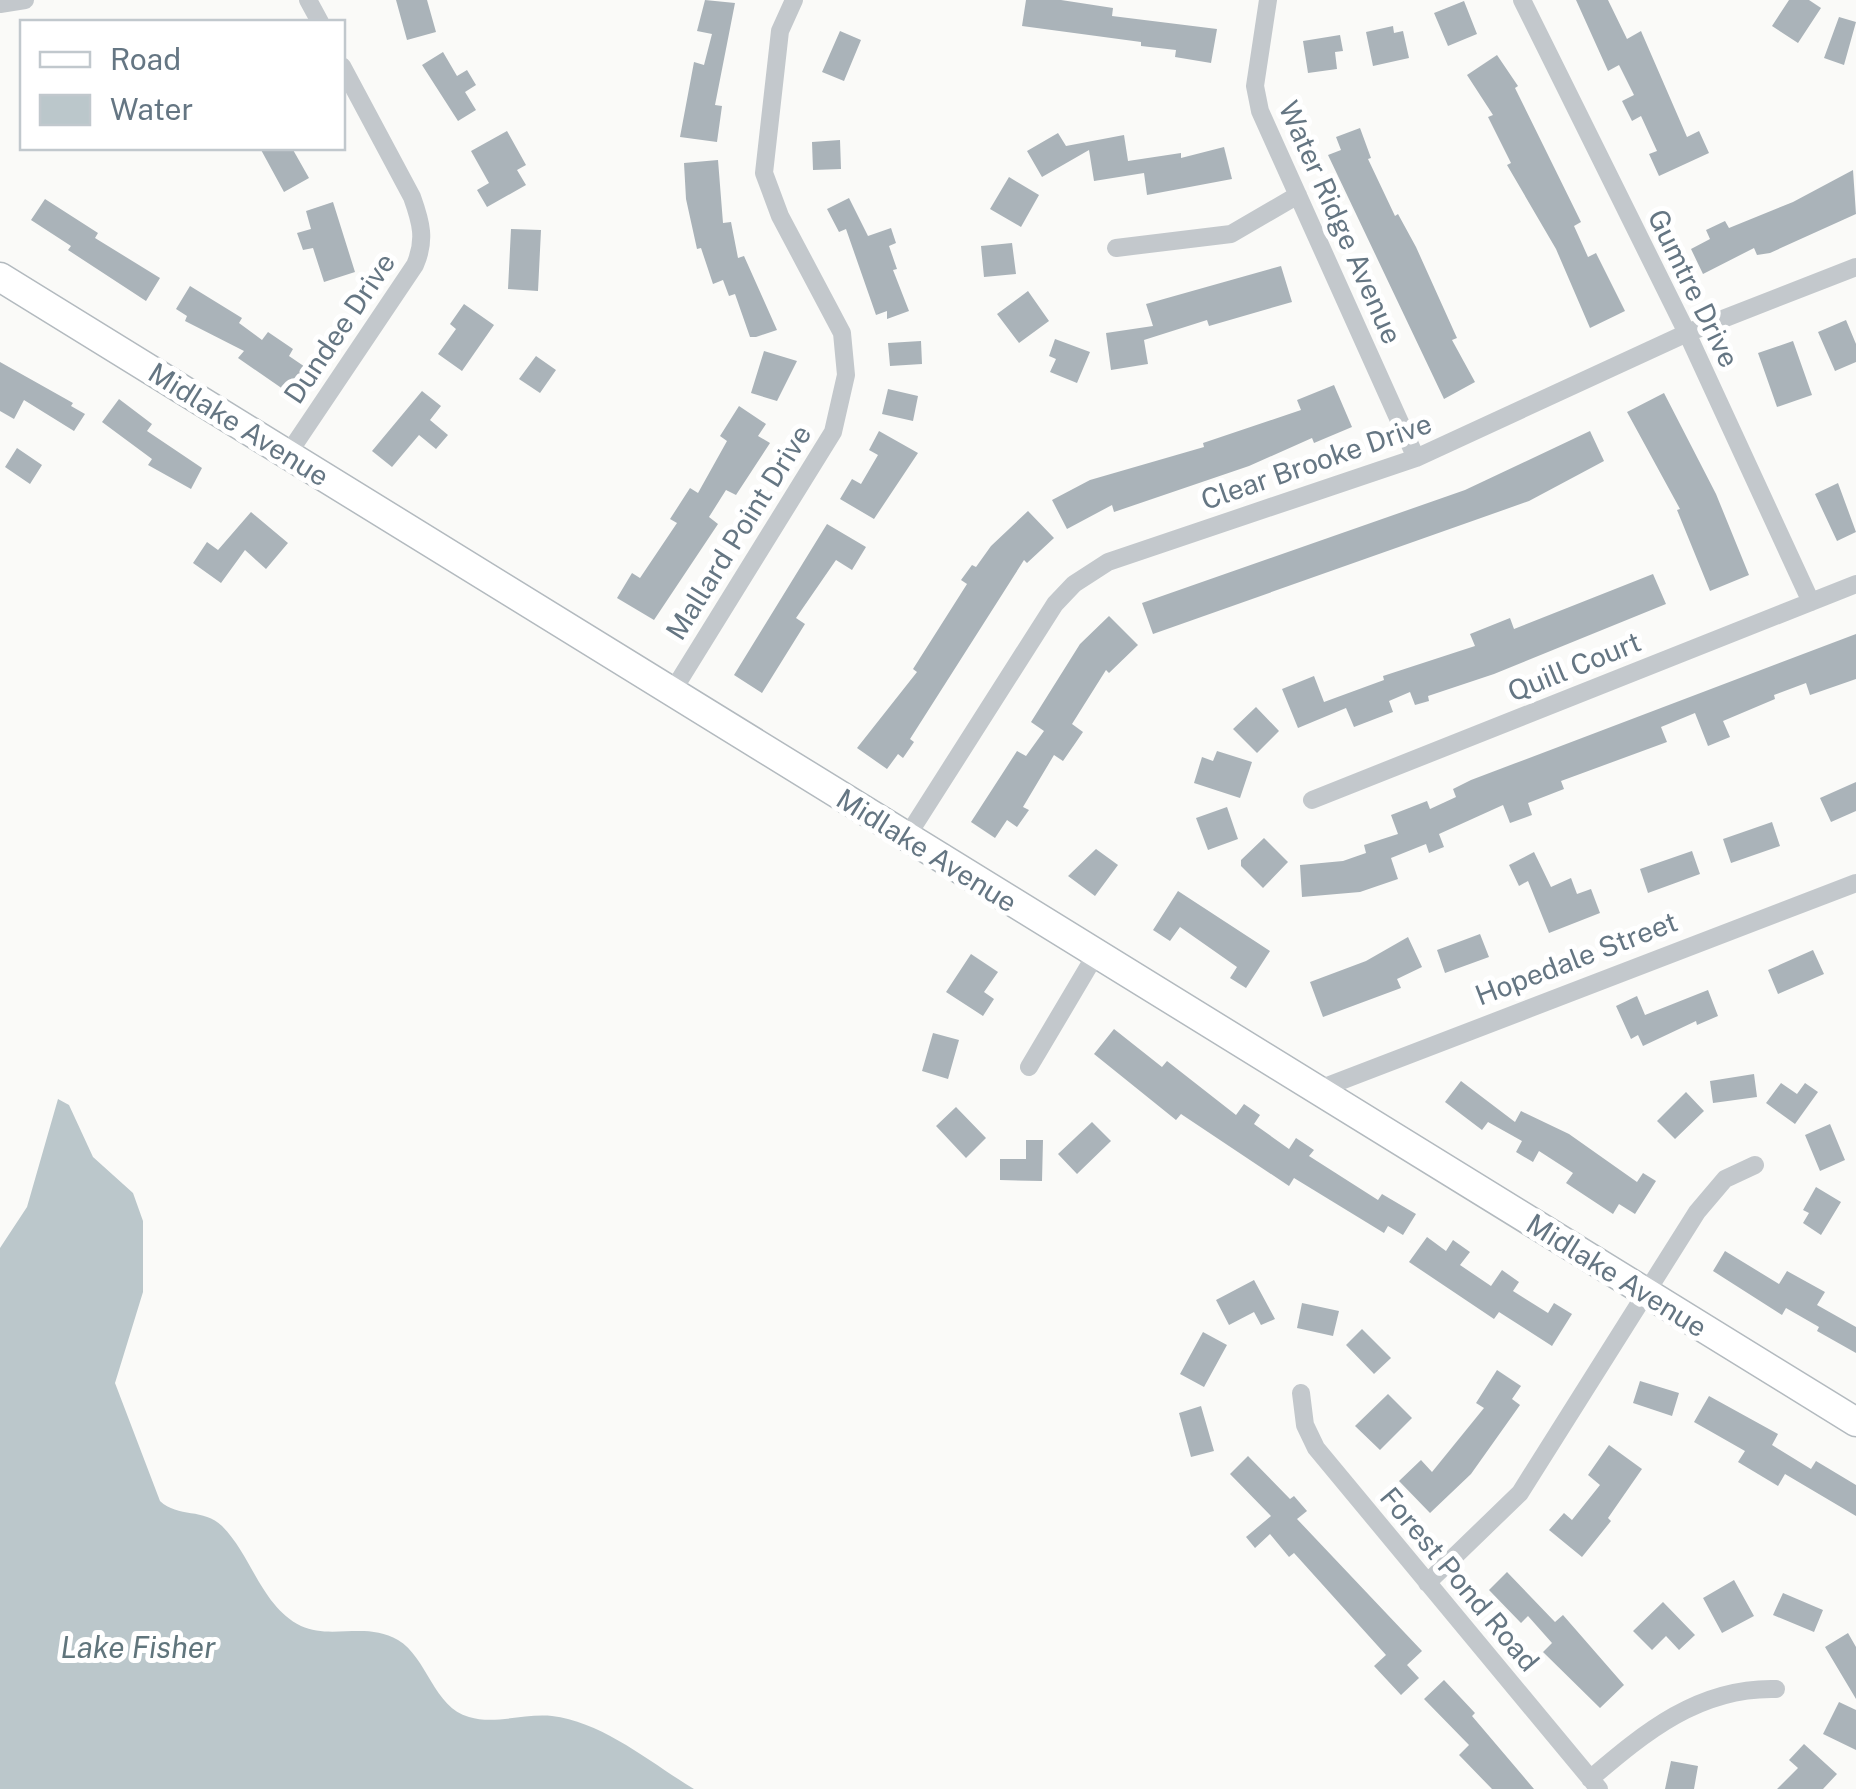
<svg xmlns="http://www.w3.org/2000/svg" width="1856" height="1789" font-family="'Public Sans',sans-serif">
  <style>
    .water { fill: #bbc7cb }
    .building { fill: #aab3b9 }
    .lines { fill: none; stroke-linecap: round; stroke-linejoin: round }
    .secondary-casing { stroke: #b3babf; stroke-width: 31 }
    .street { stroke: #c3c8cc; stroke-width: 18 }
    .secondary { stroke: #fff; stroke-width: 28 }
    .labels { text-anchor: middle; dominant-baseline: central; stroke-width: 10; stroke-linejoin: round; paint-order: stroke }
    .street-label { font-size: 28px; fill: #657683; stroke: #fff }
    .water-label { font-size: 30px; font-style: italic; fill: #60757c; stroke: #fff }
  </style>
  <rect width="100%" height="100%" fill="#fafaf8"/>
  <!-- water -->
  <path class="water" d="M58,1099L69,1105L93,1157L133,1193L143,1221V1292L115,1383L160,1501C178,1518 204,1508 222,1526C252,1556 261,1606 301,1626C332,1640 366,1621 398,1640C427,1657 434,1708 469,1717C495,1725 525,1713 552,1716C603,1722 651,1763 694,1789H0V1248L27,1207Z"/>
  <!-- building -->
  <path class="building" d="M396,0H427L436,32L407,40Z
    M705,0L735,3L715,105L722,106L717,142L680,137L694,62L704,65L712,34L697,31Z
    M1026,0H1061L1113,8L1112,16L1217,29L1211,63L1175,57L1176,50L1141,46V42L1022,26Z
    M1576,0H1608L1627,39L1641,31L1687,137L1699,131L1709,153L1659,176L1649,154L1657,151L1641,116L1632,121L1622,101L1634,95L1619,65L1608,71Z
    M1789,0H1809L1821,8L1798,43L1772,26Z
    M1464,1L1477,34L1448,46L1434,13Z
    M1839,17L1856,22L1844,65L1824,58Z
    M1393,26L1394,33L1403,31L1409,58L1373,66L1366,32Z
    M840,31L861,40L844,81L822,72Z
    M1340,35L1343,51L1335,52L1337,69L1308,73L1303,41Z
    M443,52L457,76L467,70L476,85L465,92L476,110L458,121L422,65Z
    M1497,55L1518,86L1515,88L1581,222L1574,226L1588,257L1596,253L1625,311L1590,328L1556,249L1507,165L1511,163L1488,117L1493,115L1467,75Z
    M1360,128L1371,158L1368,159L1395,216L1398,214L1416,247L1457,338L1452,340L1475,382L1444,399L1328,155L1341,150L1336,137Z
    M507,131L526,165L517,170L526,185L487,207L477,190L489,183L471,151Z
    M1058,133L1066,146L1124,135L1128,161L1181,153V158L1224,147L1232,179L1147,195L1144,173L1094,181L1089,150L1042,177L1027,151Z
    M840,140L841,169L813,170L812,142Z
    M260,148H292L309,178L284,192Z
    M718,160L723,223L731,222L738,258L744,256L777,330L756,337H750L735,294L729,296L723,280L713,284L701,248L697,249L686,199L684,163Z
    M1853,170L1856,214L1770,253L1757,255L1754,248L1703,274L1691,249L1710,239L1706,230L1725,221L1729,228L1793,202Z
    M1009,177L1039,195L1021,227L990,209Z
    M849,198L868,236L891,228L896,243L889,246L897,269L893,270L909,311L887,319V311L876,315L846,229L839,232L827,209Z
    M45,199L98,233L95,238L160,278L146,301L68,250L71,246L31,220Z
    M333,202L355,272L324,282L313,248L303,250L297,233L311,229L306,211Z
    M511,229L541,230L538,291L508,289Z
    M1012,243L1016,274L984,277L981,246Z
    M1281,266L1292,302L1209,326L1207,320L1144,340L1148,364L1111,370L1106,333L1153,326L1146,304Z
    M190,286L242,318L239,323L262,340L268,332L293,349L289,356L311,371L293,396L238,358L244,351L185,321L187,316L176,309Z
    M1028,291L1049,321L1019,343L997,314Z
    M464,304L494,325L462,371L438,354L456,329L450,324Z
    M1846,320L1856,344V362L1835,371L1818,332Z
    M1055,339L1090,352L1077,383L1050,372L1056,359L1049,356Z
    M921,341L922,364L890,366L888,343Z
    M1793,341L1812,395L1777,407L1758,353Z
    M764,351L797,361L777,401L751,393Z
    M536,356L556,370L540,393L519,379Z
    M0,362L73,403L71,406L85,414L74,431L24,400L14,419L0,411Z
    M1334,385L1352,427L1314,443L1312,438L1249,466L1114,512L1112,505L1067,529L1052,500L1090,480L1204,447L1203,443L1301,410L1297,400Z
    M888,389L918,396L913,421L882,414Z
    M422,391L441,406L430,420L448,435L436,449L419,435L392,467L372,451Z
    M1664,393L1716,494L1749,575L1710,591L1677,510L1680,509L1627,412Z
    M119,399L152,424L147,431L202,468L191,489L148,465L152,459L102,422Z
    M739,406L766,424L758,436L770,443L736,495L726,490L709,517L718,524L654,620L617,598L632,573L640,578L677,523L670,519L690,488L698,493L727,441L720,436Z
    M879,431L918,453L874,519L840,499L852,479L861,484L878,455L869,450Z
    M1590,431L1604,461L1529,501L1153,634L1142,603L1465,490Z
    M17,448L42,465L30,484L5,467Z
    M1838,483L1856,532L1837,541L1815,494Z
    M1028,511L1054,538L1027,563L1024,560L910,739L914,742L903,758L898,754L887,769L857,748L917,672L913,669L967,584L961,580L972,565L976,567L991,546Z
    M251,512L288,543L266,569L245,550L221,583L193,563L207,542L218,550Z
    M827,524L866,547L852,570L836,560L796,618L805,624L762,693L734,675Z
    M1653,574L1666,604L1494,674L1428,696L1429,701L1415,705L1410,692L1389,701L1393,712L1354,727L1346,708L1298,728L1282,689L1314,676L1324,702L1384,680L1383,676L1475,646L1470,634L1510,618L1514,629Z
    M1109,616L1138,645L1109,673L1106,670L1072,724L1083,732L1063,761L1054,755L1023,807L1029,810L1017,827L1007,820L995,838L971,822L1017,751L1026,756L1044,731L1031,722L1080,644Z
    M1856,634V679L1810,695L1806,683L1774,695L1775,699L1723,721L1730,737L1708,746L1695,713L1661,727L1667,742L1561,781L1564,789L1528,803L1532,815L1510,823L1503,805L1439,834L1444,847L1429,853L1426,844L1391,858L1398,879L1360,892L1302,897L1300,865L1343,861L1366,853L1364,845L1398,834L1391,815L1427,801L1430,809L1456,797L1453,789L1471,780Z
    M1256,707L1279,731L1257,753L1233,729Z
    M1217,751L1252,762L1240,798L1194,783L1202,757L1213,761Z
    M1856,782V811L1831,822L1820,798Z
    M1227,807L1238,839L1208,850L1196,818Z
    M1772,822L1780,846L1731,863L1723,839Z
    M1264,838L1288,862L1263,888L1241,866V860Z
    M1096,849L1118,865L1095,896L1068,876Z
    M1692,851L1700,874L1648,893L1640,869Z
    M1534,852L1551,887L1571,878L1577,894L1591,889L1600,913L1549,933L1528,881L1519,886L1509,865Z
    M1178,891L1270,951L1246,988L1230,978L1237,967L1180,927L1170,941L1153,930Z
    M1480,934L1489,957L1445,973L1437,950Z
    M1408,937L1422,967L1397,979L1401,988L1323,1017L1310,982L1366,961Z
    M1813,950L1824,974L1778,994L1768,970Z
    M971,954L998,972L984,992L994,999L983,1016L946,992Z
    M1708,990L1718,1016L1697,1025L1696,1021L1643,1046L1638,1035L1631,1039L1616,1006L1637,996L1645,1015Z
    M1114,1029L1162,1067L1167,1061L1236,1115L1244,1104L1260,1115L1254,1124L1289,1149L1296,1138L1314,1150L1309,1156L1378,1200L1382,1194L1416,1214L1403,1235L1388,1226L1384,1233L1294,1178L1289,1186L1181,1114L1176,1120L1094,1054Z
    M933,1033L959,1040L948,1079L922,1071Z
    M1754,1074L1757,1097L1713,1103L1710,1081Z
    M1461,1081L1515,1122L1521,1111L1569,1134L1637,1182L1643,1173L1656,1181L1635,1214L1619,1204L1613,1214L1566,1183L1573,1173L1539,1151L1533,1162L1516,1152L1522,1141L1488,1122L1482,1130L1445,1102Z
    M1781,1083L1797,1094L1805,1083L1818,1092L1795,1124L1766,1103Z
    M1686,1092L1704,1111L1675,1139L1657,1121Z
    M956,1107L986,1138L966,1158L936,1126Z
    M1092,1122L1111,1141L1077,1174L1058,1154Z
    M1830,1124L1845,1160L1820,1171L1805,1135Z
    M1026,1140H1043L1042,1181L1000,1180V1159H1026Z
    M1816,1187L1841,1202L1821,1235L1803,1223L1809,1213L1803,1210Z
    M1427,1237L1446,1251L1453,1240L1470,1252L1460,1265L1491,1286L1502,1270L1519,1282L1513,1291L1548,1313L1554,1303L1572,1314L1552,1346L1499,1312L1494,1319L1409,1262Z
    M1725,1251L1779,1284L1787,1271L1825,1292L1817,1305L1856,1327V1353L1817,1331L1819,1327L1786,1308L1782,1315L1713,1271Z
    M1254,1280L1275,1319L1261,1325L1254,1312L1229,1325L1216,1300Z
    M1302,1303L1339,1311L1333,1336L1297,1328Z
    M1362,1329L1391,1358L1374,1374L1346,1345Z
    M1203,1332L1227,1345L1204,1387L1180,1374Z
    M1497,1370L1521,1386L1512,1399L1520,1405L1471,1474L1430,1513L1399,1481L1421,1460L1432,1472L1484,1408L1476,1403Z
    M1640,1381L1679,1393L1672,1416L1633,1403Z
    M1388,1394L1412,1418L1380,1450L1355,1426Z
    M1709,1396L1778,1434L1772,1445L1811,1469L1816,1461L1856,1485V1516L1785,1474L1778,1486L1738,1462L1745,1451L1694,1422Z
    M1201,1406L1214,1451L1191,1457L1179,1413Z
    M1609,1445L1642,1469L1608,1518L1611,1521L1582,1557L1549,1530L1564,1513L1572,1520L1600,1485L1588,1475Z
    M1248,1456L1290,1499L1294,1496L1307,1511L1297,1519L1422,1651L1407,1665L1419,1678L1401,1695L1374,1666L1386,1655L1294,1553L1289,1557L1270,1534L1255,1548L1246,1537L1271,1516L1230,1474Z
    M1507,1572L1555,1622L1563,1615L1624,1685L1600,1708L1543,1652L1552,1643L1528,1616L1521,1623L1489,1590Z
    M1734,1580L1754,1616L1722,1633L1703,1598Z
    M1783,1593L1823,1610L1814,1632L1773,1615Z
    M1663,1602L1695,1635L1679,1650L1666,1636L1652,1650L1633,1631Z
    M1848,1633L1856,1647V1699L1825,1647Z
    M1444,1680L1475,1713L1472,1716L1534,1789H1492L1459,1755L1469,1745L1424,1699Z
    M1839,1702L1856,1710V1750L1823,1734Z
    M1804,1744L1837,1774L1823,1789H1777L1798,1768L1789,1760Z
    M1671,1761L1698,1766L1694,1789H1665Z"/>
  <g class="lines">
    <defs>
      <path id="secondary" d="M0,277L1856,1422"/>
    </defs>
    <!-- secondary casing -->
    <use href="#secondary" class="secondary-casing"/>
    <!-- street -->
    <path class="street" d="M308,0L320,22
      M1268,0L1255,86L1260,111L1416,458
      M1522,0L1687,333L1811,602
      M0,4L25,0
      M1116,248L1231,234L1298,195
      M288,454L415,265C426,240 421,222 412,197L342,66
      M672,692L833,432L846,375L842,333L780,216L764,173L780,31L794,0
      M1312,800L1856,584
      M906,838L1055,604L1074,584L1108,562L1416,458L1687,333L1856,267
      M1029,1067L1096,954
      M1317,1090L1856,883
      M1301,1393L1305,1425L1316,1448L1599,1789
      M1427,1583L1520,1493L1697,1212L1725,1179L1755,1165
      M1590,1779C1645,1732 1699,1687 1776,1689"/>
    <!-- secondary -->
    <use href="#secondary" class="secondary"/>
  </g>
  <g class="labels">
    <!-- street labels -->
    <g class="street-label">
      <text transform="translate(1341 222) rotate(66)">Water Ridge Avenue</text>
      <text transform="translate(1694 288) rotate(64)">Gumtre Drive</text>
      <text transform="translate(339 328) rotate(-56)">Dundee Drive</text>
      <text transform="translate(239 424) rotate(32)">Midlake Avenue</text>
      <text transform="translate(1316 461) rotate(-19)">Clear Brooke Drive</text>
      <text transform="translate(738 532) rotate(-58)">Mallard Point Drive</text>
      <text transform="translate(1574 666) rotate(-22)">Quill Court</text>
      <text transform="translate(927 850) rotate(32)">Midlake Avenue</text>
      <text transform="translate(1576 958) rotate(-21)">Hopedale Street</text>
      <text transform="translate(1617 1275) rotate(32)">Midlake Avenue</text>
      <text transform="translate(1460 1579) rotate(50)">Forest Pond Road</text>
    </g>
    <!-- water labels -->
    <g class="water-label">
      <text x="138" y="1647">Lake Fisher</text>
    </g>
  </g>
  <!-- legend -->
  <rect x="20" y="20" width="325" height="130" fill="#ffffff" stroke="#c1c8cd" stroke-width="2.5"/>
  <rect x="40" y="52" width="50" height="15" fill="#ffffff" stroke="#c1c8cd" stroke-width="2.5"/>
  <text x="110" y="70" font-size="30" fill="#657683">Road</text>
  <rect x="40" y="95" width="50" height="30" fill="#bbc7cb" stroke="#c1c8cd" stroke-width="2.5"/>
  <text x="110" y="120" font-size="30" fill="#657683">Water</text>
</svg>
